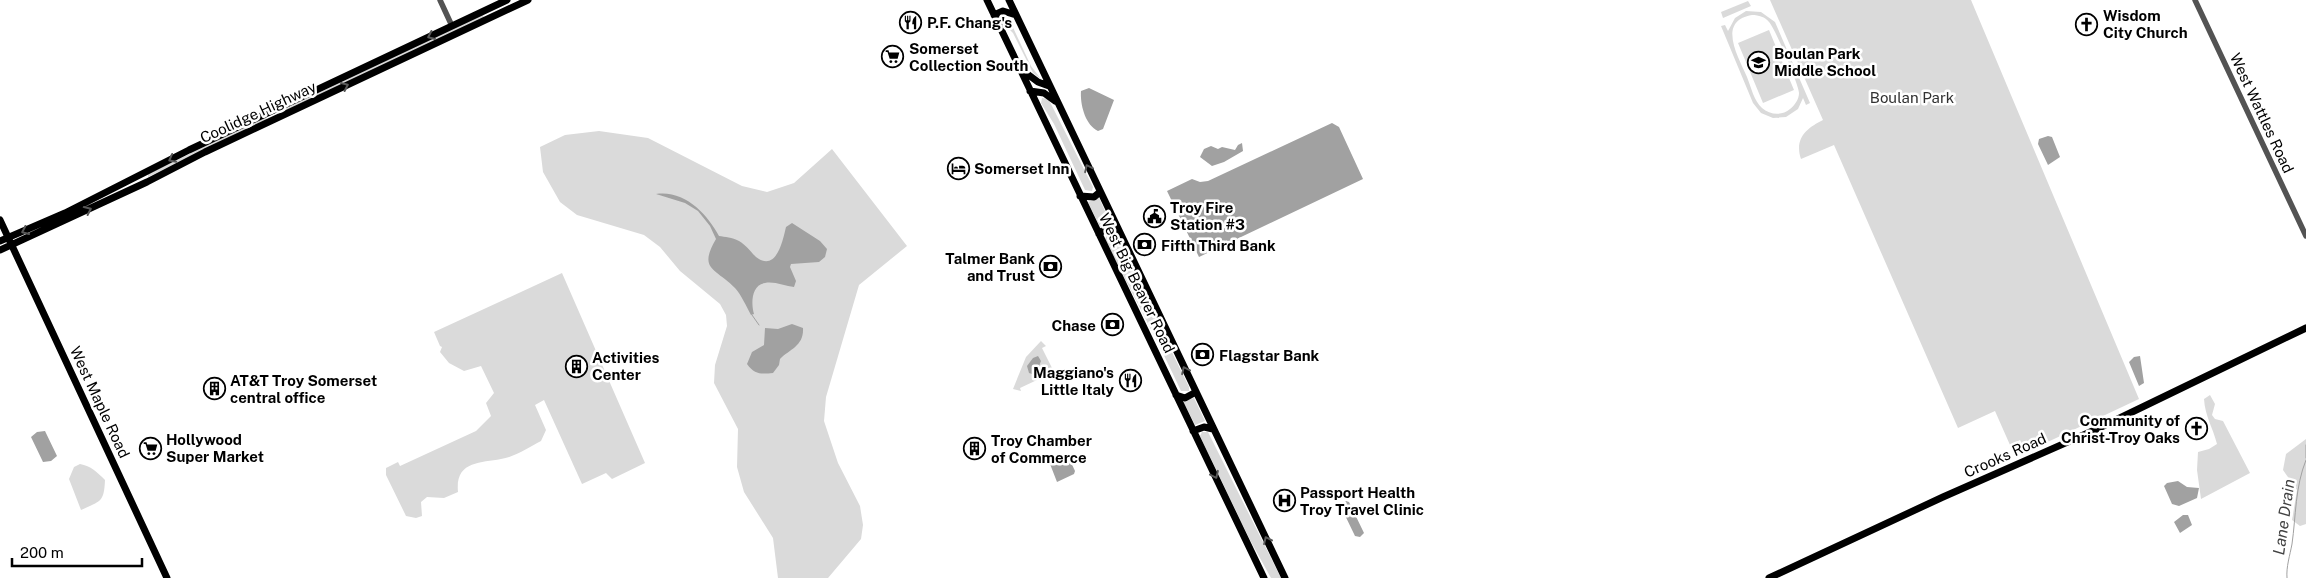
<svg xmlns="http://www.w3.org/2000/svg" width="2306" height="578" font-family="'Public Sans',sans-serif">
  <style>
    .green { fill: #dadada; fill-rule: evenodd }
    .water { fill: #a1a1a1 }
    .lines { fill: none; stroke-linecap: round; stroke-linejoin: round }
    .stream { stroke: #a1a1a1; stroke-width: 1 }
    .minor { stroke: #535353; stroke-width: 5.5 }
    .major { stroke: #000; stroke-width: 7 }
    .oneway { stroke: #595959 }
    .labels { text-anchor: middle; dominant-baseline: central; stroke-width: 5; stroke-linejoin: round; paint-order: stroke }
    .poi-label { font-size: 15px; font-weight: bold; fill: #000; stroke: #fff; text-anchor: start }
    .park-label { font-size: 15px; fill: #313131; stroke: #fff }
    .street-label { font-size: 15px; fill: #000; stroke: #fff }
    .water-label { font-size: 16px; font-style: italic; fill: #424242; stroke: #fff }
  </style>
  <rect width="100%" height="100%" fill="#fff"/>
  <!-- green -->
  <path class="green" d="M1770,0H1971L2139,399L2037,447L2023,446L2020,440L2010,445L1995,411L1958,428L1834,145L1801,159C1794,138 1807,128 1823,120Z
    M1748,1L1751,6L1723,18L1721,12Z
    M1746,11L1761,12L1775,22L1810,103L1806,105L1803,98L1798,109L1786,117L1773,118L1761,113L1753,103L1721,26L1725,25L1728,31L1735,18ZM1752,15C1759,15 1765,17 1769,22C1775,28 1799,85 1799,93C1799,99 1795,105 1790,109C1782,116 1770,115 1762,108C1754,101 1751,87 1747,77C1739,58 1716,21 1752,15Z
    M483,14L484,18L280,114L277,113Z
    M1003,17L1009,19L1031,66L1041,79L1033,73L1013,33L1002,22Z
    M1769,30L1794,90L1763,103L1738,43Z
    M1042,98L1048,99L1050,102L1093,187L1092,191L1085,190L1054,124L1041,103Z
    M266,117L267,120L148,177V174Z
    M599,131L648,138L742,186L767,192L794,183L832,149L907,246L859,285L826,397L824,421L838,463L860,506L863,525L861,539L828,578H778L773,538L744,492L737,467L738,429L714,383L715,365L727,326L726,315L720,304L680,271L660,247L644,235L577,215L560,202L543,172L540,147L565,135Z
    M1099,198L1111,224L1100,227L1088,202Z
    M1108,233L1114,234L1189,387V391H1181C1157,339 1130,290 1105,239Z
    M562,273L645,463L612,479L606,473L582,484L544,400L535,405L546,430L541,441C529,447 515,457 501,459C480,463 455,461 458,492L444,498L427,497L421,502L422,516L416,518L406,516L386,475V468L398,462L400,466L476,431L491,416L486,403L494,393L481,366L464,371L449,363L440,352L442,347L440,346L434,332Z
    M1041,341L1046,346L1042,348L1054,372L1020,388L1021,391L1013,389L1026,357Z
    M2210,395L2215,404L2212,415L2215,419L2223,421L2250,473L2201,499L2197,470L2198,452L2209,449L2217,444C2213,428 2205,416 2204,399Z
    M1194,398L1205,421L1195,425L1183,401Z
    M1202,432H1208L1281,578H1271L1250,540L1200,436Z
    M2306,439V524L2300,526L2292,520L2297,490L2283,470L2286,454Z
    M80,464C91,466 97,472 105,480C104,502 101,501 81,510L69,479L74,467Z"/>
  <!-- water -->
  <path class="water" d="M1089,88L1114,100L1103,129L1098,131C1085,125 1080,104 1081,91Z
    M1332,123L1339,127L1363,179L1199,257L1167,191L1192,179L1200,182L1208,181Z
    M2048,136L2052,137L2060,157L2048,165L2038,144L2039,139Z
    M1242,143L1243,151L1224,162L1212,166L1200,157L1204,149L1211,146L1218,149L1222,147L1235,150L1238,145Z
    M656,194C685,190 707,214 719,236C725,237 732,237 739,241C746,245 750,251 756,257C777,273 783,239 786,227L792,223L820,241L827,249L825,257L819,262L791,264L790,267L796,281L794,287C785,286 774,281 765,283C751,285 751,304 754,314L751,315C746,306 742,296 735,288C715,268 698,270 716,239L710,226L698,211L685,203Z
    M792,324L803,328C804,346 790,349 780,359L779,365L773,373C761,374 755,375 747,364L752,352L764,345L765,328L778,329Z
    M1038,356L1041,361L1038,369L1032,374L1029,373L1027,366L1033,358Z
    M2140,356L2144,383L2139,386L2129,362L2134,357Z
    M45,431L57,456L51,461L43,462L31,437L37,432Z
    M1065,456L1069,458L1075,471L1074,474L1057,482L1050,464Z
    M2178,481L2187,487L2199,488L2197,498L2179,506L2172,504L2164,486L2167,483Z
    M1346,501L1349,502L1364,533L1360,537L1355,536L1341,507Z
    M2183,515H2188L2192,525L2180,533L2174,522Z"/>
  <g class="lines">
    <!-- stream -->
    <path class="stream" d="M752,315L759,325
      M2306,445V458
      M2287,578C2286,567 2290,555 2292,544C2296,516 2295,487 2306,460"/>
    <!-- minor -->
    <path class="minor" d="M440,0L452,26
      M2195,0L2306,236"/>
    <!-- major -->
    <path class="major" d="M987,0L1264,578
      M1009,0L1285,578
      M994,15L1003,11L1016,15
      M1022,70L1038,82L1049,86
      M1030,91L1044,93L1055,101
      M1080,196L1094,197L1100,192
      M0,220L167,578
      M1099,234L1106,228L1118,230
      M0,241L65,213L189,150L507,0
      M0,250L147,182L205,152L528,0
      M1176,395L1185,398L1196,392
      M1193,431L1204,427L1213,429
      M1769,578L1943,497L2097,429L2306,328"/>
  </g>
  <!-- one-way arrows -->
  <defs><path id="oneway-chevron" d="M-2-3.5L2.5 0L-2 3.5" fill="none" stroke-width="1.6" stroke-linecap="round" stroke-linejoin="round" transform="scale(1.25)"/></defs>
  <g class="oneway">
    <use href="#oneway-chevron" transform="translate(431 36) rotate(155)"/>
    <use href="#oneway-chevron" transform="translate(345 86) rotate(-25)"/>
    <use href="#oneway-chevron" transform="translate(172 159) rotate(152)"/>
    <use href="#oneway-chevron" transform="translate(1088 168) rotate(-116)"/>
    <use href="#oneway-chevron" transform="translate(88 210) rotate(-25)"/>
    <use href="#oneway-chevron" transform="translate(25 231) rotate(155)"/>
    <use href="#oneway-chevron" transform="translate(1185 370) rotate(-116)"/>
    <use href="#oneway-chevron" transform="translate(1215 475) rotate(65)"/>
    <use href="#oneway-chevron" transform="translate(1267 540) rotate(-115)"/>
  </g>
  <!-- icons -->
  <defs>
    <symbol id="restaurant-ring" viewBox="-11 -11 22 22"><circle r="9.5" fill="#fff" stroke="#000" stroke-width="1.5"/><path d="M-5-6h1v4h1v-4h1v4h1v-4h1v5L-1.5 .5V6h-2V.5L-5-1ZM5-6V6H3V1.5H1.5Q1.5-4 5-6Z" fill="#000"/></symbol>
    <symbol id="church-ring" viewBox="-11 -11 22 22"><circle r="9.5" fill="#fff" stroke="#000" stroke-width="1.5"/><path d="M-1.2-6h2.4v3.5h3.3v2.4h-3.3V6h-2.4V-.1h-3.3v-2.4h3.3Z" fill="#000"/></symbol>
    <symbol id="supermarket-ring" viewBox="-11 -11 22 22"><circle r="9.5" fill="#fff" stroke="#000" stroke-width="1.5"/><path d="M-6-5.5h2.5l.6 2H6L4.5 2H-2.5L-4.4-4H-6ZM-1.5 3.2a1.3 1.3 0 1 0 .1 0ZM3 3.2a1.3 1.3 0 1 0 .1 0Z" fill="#000"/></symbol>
    <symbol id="school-ring" viewBox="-11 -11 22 22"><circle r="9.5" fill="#fff" stroke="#000" stroke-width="1.5"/><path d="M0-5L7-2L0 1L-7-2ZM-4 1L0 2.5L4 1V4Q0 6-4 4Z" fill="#000"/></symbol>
    <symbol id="hotel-ring" viewBox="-11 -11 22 22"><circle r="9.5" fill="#fff" stroke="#000" stroke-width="1.5"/><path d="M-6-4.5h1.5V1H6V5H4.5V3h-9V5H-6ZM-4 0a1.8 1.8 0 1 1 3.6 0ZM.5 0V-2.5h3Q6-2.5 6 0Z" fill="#000"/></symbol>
    <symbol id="civic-ring" viewBox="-11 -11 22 22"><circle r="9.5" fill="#fff" stroke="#000" stroke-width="1.5"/><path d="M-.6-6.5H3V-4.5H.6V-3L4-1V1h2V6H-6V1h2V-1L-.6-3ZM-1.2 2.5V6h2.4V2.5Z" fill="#000"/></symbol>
    <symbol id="bank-ring" viewBox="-11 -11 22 22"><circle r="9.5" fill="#fff" stroke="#000" stroke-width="1.5"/><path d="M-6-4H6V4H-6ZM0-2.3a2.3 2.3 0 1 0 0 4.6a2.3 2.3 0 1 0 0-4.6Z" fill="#000"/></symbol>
    <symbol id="building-ring" viewBox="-11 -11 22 22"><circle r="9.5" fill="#fff" stroke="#000" stroke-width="1.5"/><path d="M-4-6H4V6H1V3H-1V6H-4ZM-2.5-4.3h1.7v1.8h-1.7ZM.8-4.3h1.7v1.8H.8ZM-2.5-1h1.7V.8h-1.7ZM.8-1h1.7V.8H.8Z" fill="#000"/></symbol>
    <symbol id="hospital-ring" viewBox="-11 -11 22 22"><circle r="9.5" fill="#fff" stroke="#000" stroke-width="1.5"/><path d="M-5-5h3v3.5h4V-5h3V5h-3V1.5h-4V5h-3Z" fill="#000"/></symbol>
  </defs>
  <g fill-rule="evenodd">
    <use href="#restaurant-ring" x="898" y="10" width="25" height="25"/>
    <use href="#church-ring" x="2074" y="12" width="25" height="25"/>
    <use href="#supermarket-ring" x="880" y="44" width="25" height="25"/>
    <use href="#school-ring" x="1746" y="50" width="25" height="25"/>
    <use href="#hotel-ring" x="946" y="156" width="25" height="25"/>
    <use href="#civic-ring" x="1142" y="204" width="25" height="25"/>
    <use href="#bank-ring" x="1132" y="232" width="25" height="25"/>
    <use href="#bank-ring" x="1038" y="254" width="25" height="25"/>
    <use href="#bank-ring" x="1100" y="312" width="25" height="25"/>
    <use href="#bank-ring" x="1190" y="342" width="25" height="25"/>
    <use href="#building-ring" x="564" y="354" width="25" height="25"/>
    <use href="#restaurant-ring" x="1118" y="368" width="25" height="25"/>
    <use href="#building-ring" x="202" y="376" width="25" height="25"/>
    <use href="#church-ring" x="2184" y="416" width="25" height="25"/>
    <use href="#supermarket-ring" x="138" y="436" width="25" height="25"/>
    <use href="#building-ring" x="962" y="436" width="25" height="25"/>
    <use href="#hospital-ring" x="1272" y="488" width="25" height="25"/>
  </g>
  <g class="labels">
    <!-- poi labels -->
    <g class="poi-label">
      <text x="2103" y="15">Wisdom<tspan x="2103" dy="17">City Church</tspan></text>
      <text x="927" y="22">P.F. Chang's</text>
      <text x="909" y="48">Somerset<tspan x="909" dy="17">Collection South</tspan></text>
      <text x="1774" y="53">Boulan Park<tspan x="1774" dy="17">Middle School</tspan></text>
      <text x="974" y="168">Somerset Inn</text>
      <text x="1170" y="207">Troy Fire<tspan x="1170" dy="17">Station #3</tspan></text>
      <text x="1161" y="245">Fifth Third Bank</text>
      <text x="1035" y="258" text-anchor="end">Talmer Bank<tspan x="1035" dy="17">and Trust</tspan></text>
      <text x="1096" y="325" text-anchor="end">Chase</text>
      <text x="1219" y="355">Flagstar Bank</text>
      <text x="592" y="357">Activities<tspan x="592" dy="17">Center</tspan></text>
      <text x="1114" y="372" text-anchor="end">Maggiano's<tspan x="1114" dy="17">Little Italy</tspan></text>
      <text x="230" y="380">AT&amp;T Troy Somerset<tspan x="230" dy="17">central office</tspan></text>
      <text x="2180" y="420" text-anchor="end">Community of<tspan x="2180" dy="17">Christ-Troy Oaks</tspan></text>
      <text x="166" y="439">Hollywood<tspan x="166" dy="17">Super Market</tspan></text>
      <text x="991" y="440">Troy Chamber<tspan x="991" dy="17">of Commerce</tspan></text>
      <text x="1300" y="492">Passport Health<tspan x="1300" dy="17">Troy Travel Clinic</tspan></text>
    </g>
    <!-- park labels -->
    <g class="park-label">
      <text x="1912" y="97">Boulan Park</text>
    </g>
    <!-- street labels -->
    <g class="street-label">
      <text transform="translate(258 112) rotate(-25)">Coolidge Highway</text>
      <text transform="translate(2262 113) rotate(65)">West Wattles Road</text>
      <text transform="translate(1137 283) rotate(64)">West Big Beaver Road</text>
      <text transform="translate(100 402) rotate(65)">West Maple Road</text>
      <text transform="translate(2005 455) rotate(-24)">Crooks Road</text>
    </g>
    <!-- water labels -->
    <g class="water-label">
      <text transform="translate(2284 517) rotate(-82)">Lane Drain</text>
    </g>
  </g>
  <!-- scale -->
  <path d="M12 558v8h130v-8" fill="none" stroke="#000000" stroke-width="2.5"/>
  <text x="20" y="558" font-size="15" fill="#000000" stroke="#ffffff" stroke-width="4" paint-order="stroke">200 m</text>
</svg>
